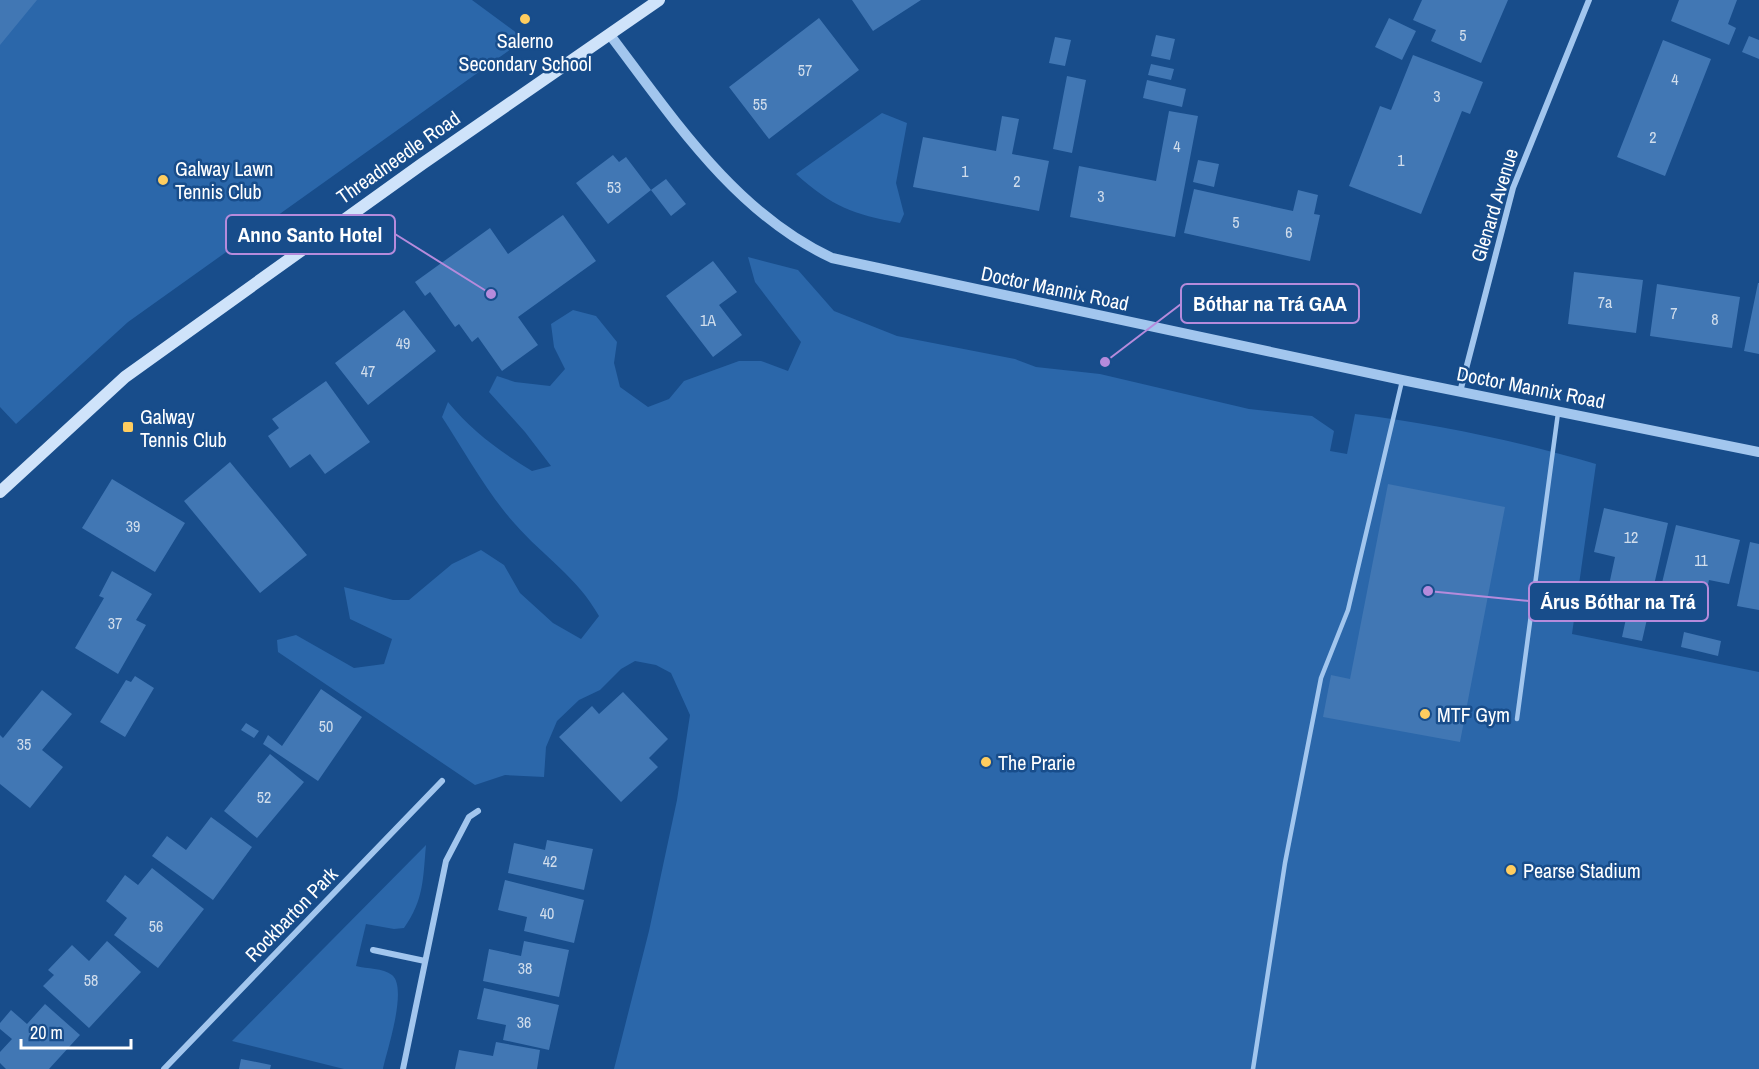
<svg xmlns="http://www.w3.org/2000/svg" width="1759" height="1069" font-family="'Archivo Narrow',sans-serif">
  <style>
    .green { fill: #2b67aa }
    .building { fill: #4177b4 }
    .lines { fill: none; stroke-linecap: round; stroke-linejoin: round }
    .service { stroke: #a2c6ee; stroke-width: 4.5 }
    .minor { stroke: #a2c6ee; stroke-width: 6 }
    .tertiary { stroke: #a2c6ee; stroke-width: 10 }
    .secondary { stroke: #cfe3fa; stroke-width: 12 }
    .poi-dot { fill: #ffcd5f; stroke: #184d8b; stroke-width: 2 }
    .labels { text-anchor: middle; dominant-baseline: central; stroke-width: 5; stroke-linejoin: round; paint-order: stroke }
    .number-label { font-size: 16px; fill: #d0ddec }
    .poi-label { font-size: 20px; fill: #fff; stroke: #184d8b; text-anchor: start }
    .street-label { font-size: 20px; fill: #fff; stroke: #184d8b }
    .leader { fill: none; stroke: #b68bdc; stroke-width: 2 }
    .callout-dot { fill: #b68bdc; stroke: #184d8b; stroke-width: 2 }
    .callout { fill: #184d8b; stroke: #b68bdc; stroke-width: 2 }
    .callout-label { font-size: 21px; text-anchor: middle; font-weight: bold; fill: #fff }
  </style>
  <rect width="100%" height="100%" fill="#184d8b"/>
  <!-- green -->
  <path class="green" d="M0,0H472L525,39L128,322L16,424L0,407Z
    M882,113L907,123L896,183L904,214L900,223C852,214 833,207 796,174Z
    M748,257L798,270L834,311L897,336L1015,359L1036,367L1100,374L1249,409L1312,416L1334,431L1330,451L1347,454L1355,414C1438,424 1516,441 1596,464L1572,634L1759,672V1069H614L649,931L677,800L690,715L671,673L656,665L635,661L621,669L600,690L579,700L557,721L546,747L544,777L505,775L475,785L278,652L277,640L296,635L354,668L384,664L392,639L350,619L344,587L393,600H409L452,564L481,550L504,565L520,593L553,623L581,639L599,616C577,577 544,557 515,524C487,493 465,452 442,417L448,402C471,430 500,452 532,471L551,466L525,432L489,392L497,376L515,382L550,386L565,369L554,347L551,324L573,310L596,316L617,342L614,363L620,387L648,407L669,399L684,381L739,361H761L788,371L801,342L755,282Z
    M426,845C423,878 424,900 404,928L394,929L366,924L356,966C367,969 383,968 392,975C408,988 387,1050 383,1069H344L232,1041Z"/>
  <!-- building -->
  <path class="building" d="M0,0H37L0,45Z
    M852,0H921L873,31Z
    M1422,0H1508L1481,63L1431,41L1436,30L1413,20Z
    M1679,0H1737L1728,24L1736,28L1729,45L1671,21Z
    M819,18L859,70L769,139L729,87Z
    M1389,18L1416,31L1402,60L1375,47Z
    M1156,35L1175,39L1170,60L1151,56Z
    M1749,36L1759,40V59L1742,52Z
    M1055,37L1071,40L1065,66L1049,63Z
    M1663,40L1711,59L1665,176L1617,157Z
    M1413,55L1483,82L1470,114L1462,111L1421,214L1349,186L1380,106L1391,110Z
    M1151,64L1174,69L1171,80L1148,75Z
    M1067,76L1086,80L1072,153L1053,149Z
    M1147,80L1186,89L1182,107L1143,98Z
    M1169,111L1198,116L1175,237L1070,217L1079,166L1156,181Z
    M1002,116L1019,119L1012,154L1049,161L1039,211L913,187L923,137L996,151Z
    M613,155L619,162L626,157L651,190L608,224L576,183Z
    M1198,160L1219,164L1214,187L1193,182Z
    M666,179L686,204L671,216L651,190Z
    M1194,189L1293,211L1298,190L1318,195L1314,214L1320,215L1310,261L1184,233Z
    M563,215L596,261L518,317L538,345L502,371L478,337L472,342L459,324L455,327L430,292L425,296L415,282L490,228L508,254Z
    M713,261L737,292L719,305L742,335L713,357L666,296Z
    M1574,272L1643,280L1636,333L1568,324Z
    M1758,283H1759V354L1744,351Z
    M1657,284L1740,297L1732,348L1650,336Z
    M404,310L436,351L368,405L335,363Z
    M326,381L370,442L325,474L310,454L290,468L268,436L279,428L272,419Z
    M230,462L307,555L260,593L184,501Z
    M112,479L185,523L155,572L82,528Z
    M1388,484L1505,507L1460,742L1323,717L1331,675L1350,679Z
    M1604,508L1668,523L1652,594L1609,585L1615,557L1594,552Z
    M1676,525L1740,540L1729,584L1709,580L1705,597L1661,587Z
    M1750,542L1759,544V610L1737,606Z
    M112,571L152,594L136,620L146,625L118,674L75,648L104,598L99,596Z
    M1627,614L1647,619L1642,641L1622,637Z
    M1684,632L1721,641L1718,656L1681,647Z
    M135,676L154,688L125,737L100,722L126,680L131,682Z
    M321,689L362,717L318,781L263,744L268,735L282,746Z
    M42,690L72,714L42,750L63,767L30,808L0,784V735L3,738Z
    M623,692L668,739L649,758L658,767L621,802L559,737L592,706L599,714Z
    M246,723L259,731L254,738L241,730Z
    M270,754L304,782L257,838L224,811Z
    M211,817L252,847L213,900L152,856L167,836L186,850Z
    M547,840L593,849L584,890L508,873L514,843L545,850Z
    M152,868L204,909L158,968L114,935L127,918L106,901L125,875L138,885Z
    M505,880L584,900L574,943L524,931L527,917L498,910Z
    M107,941L141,972L89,1028L43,986L54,975L48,970L72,945L89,961Z
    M524,941L569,950L559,997L483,981L489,949L521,956Z
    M484,988L559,1005L549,1050L503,1040L506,1025L477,1019Z
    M45,1004L80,1035L49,1069H6L0,1063V1052L12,1039L0,1029V1023L11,1010L27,1024Z
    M496,1042L540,1050L537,1069H455L459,1050L493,1056Z
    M241,1059L271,1065L270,1069H239Z"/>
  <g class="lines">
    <!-- service -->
    <path class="service" d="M1517,719L1558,413
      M1253,1069L1285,863L1321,678L1348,610L1402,381"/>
    <!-- minor -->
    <path class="minor" d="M1460,392L1513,188L1589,0
      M373,950L425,961
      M164,1069L442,781
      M403,1069L446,861L469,817L478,811"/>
    <!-- tertiary -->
    <path class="tertiary" d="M610,35C673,118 735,213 832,258L1402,380L1759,452"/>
    <!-- secondary -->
    <path class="secondary" d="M0,492L125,377L422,164L659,0"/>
  </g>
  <!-- markers -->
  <g class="poi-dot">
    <circle cx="525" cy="19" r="6"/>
    <circle cx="163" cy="180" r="6"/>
    <rect x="122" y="421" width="12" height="12" rx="3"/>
    <circle cx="1425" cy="714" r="6"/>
    <circle cx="986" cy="762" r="6"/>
    <circle cx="1511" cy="870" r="6"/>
  </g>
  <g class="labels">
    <!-- number labels -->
    <g class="number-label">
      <text x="1463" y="35">5</text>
      <text x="805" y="70">57</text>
      <text x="1675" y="79">4</text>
      <text x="1437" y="96">3</text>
      <text x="760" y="104">55</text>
      <text x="1653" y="137">2</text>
      <text x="1177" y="146">4</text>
      <text x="1401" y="160">1</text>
      <text x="965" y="171">1</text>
      <text x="1017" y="181">2</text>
      <text x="614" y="187">53</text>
      <text x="1101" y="196">3</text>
      <text x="1236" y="222">5</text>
      <text x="1289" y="232">6</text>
      <text x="1605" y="302">7a</text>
      <text x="1674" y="313">7</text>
      <text x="1715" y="319">8</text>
      <text x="708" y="320">1A</text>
      <text x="403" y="343">49</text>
      <text x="368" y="371">47</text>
      <text x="133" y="526">39</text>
      <text x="1631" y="537">12</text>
      <text x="1701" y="560">11</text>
      <text x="115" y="623">37</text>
      <text x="326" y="726">50</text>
      <text x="24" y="744">35</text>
      <text x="264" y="797">52</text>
      <text x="550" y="861">42</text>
      <text x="547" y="913">40</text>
      <text x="156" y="926">56</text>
      <text x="525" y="968">38</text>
      <text x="91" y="980">58</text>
      <text x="524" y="1022">36</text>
    </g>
    <!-- poi labels -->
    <g class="poi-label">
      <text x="525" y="40" text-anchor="middle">Salerno<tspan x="525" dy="23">Secondary School</tspan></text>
      <text x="175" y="168">Galway Lawn<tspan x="175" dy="23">Tennis Club</tspan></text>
      <text x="140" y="416">Galway<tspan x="140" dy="23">Tennis Club</tspan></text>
      <text x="1437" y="714">MTF Gym</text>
      <text x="998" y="762">The Prarie</text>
      <text x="1523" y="870">Pearse Stadium</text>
    </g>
    <!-- street labels -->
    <g class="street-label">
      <text transform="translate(398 157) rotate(-35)">Threadneedle Road</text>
      <text transform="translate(1494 205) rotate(-73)">Glenard Avenue</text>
      <text transform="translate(1055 288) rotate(12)">Doctor Mannix Road</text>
      <text transform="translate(1531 387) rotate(11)">Doctor Mannix Road</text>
      <text transform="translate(291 914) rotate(-46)">Rockbarton Park</text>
    </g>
  </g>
  <!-- callouts -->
  <path class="leader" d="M491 294L395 234M1105 362L1181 304M1428 591L1529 601"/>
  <g class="callout-dot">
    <circle cx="491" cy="294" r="6"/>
    <circle cx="1105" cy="362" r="6"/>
    <circle cx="1428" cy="591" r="6"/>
  </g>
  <g class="callout">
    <rect x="226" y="215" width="169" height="39" rx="6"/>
    <rect x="1181" y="284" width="178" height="39" rx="6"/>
    <rect x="1529" y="582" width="179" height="39" rx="6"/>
  </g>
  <g class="callout-label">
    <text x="310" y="242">Anno Santo Hotel</text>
    <text x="1270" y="311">Bóthar na Trá GAA</text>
    <text x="1618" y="609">Árus Bóthar na Trá</text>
  </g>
  <!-- scale -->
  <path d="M21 1039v9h110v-9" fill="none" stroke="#ffffff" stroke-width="3"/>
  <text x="30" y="1039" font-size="18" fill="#ffffff" stroke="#184d8b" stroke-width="4.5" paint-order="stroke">20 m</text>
</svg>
